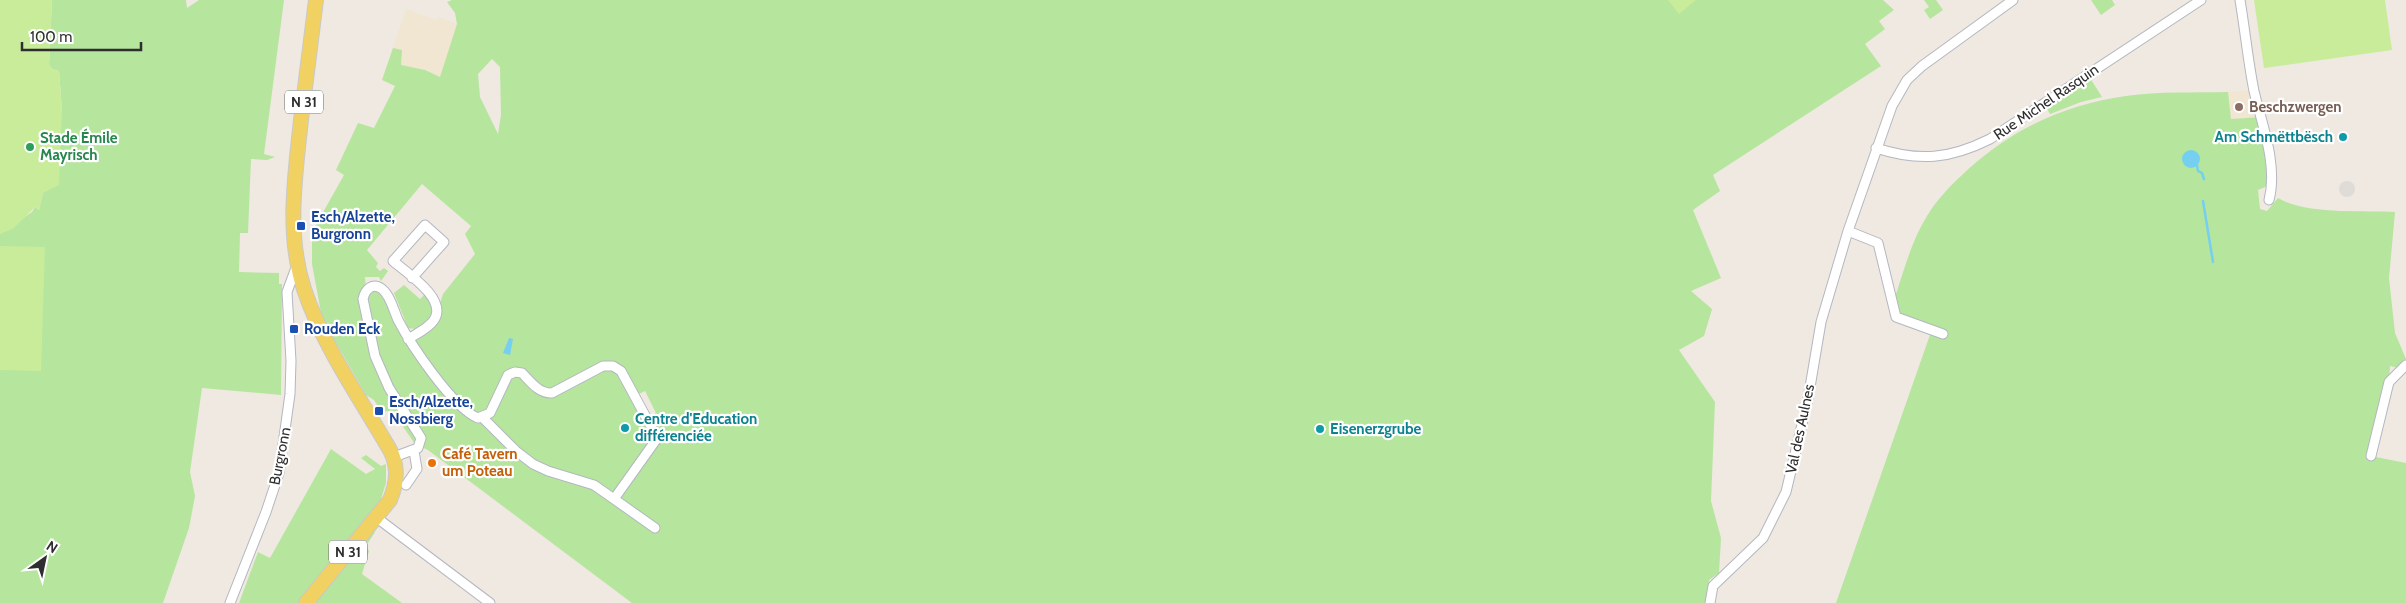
<svg xmlns="http://www.w3.org/2000/svg" width="2406" height="603" font-family="Cabin,sans-serif">
  <style>
    .education { fill: #f0e6d1 }
    .green { fill: #b6e59e; fill-rule: evenodd }
    .pitch { fill: #c9ec9a }
    .plaza { fill: #dfdcd8 }
    .water { fill: #75cff0 }
    .lines { fill: none; stroke-linecap: round; stroke-linejoin: round }
    .stream { stroke: #75cff0; stroke-width: 2.5 }
    .street-casing { stroke: #b4b7c1; stroke-width: 11 }
    .primary-casing { stroke: #c9c9c9; stroke-width: 16 }
    .street { stroke: #fff; stroke-width: 9 }
    .primary { stroke: #f2d163; stroke-width: 14 }
    .education-dot { fill: #8d6e63; stroke: #fff; stroke-width: 2 }
    .culture-dot { fill: #0f9aa8; stroke: #fff; stroke-width: 2 }
    .leisure-dot { fill: #2e9e5b; stroke: #fff; stroke-width: 2 }
    .transit-dot { fill: #1a4fb4; stroke: #fff; stroke-width: 2 }
    .food-dot { fill: #e8710a; stroke: #fff; stroke-width: 2 }
    .labels { text-anchor: middle; dominant-baseline: central; stroke-width: 4.5; stroke-linejoin: round; paint-order: stroke }
    .shield { fill: #fff; stroke: #6d6d6d; stroke-width: 1 }
    .shield-label { font-size: 14px; font-weight: bold; fill: #2e2e2e }
    .street-label { font-size: 15px; fill: #2e2e2e; stroke: #fff }
    .education-label { font-size: 15px; font-weight: bold; fill: #785e54; stroke: #fff; text-anchor: start }
    .culture-label { font-size: 15px; font-weight: bold; fill: #0d838f; stroke: #fff; text-anchor: start }
    .leisure-label { font-size: 15px; font-weight: bold; fill: #27864d; stroke: #fff; text-anchor: start }
    .transit-label { font-size: 15px; font-weight: bold; fill: #164399; stroke: #fff; text-anchor: start }
    .food-label { font-size: 15px; font-weight: bold; fill: #c56008; stroke: #fff; text-anchor: start }
  </style>
  <rect width="100%" height="100%" fill="#efe9e1"/>
  <!-- education -->
  <path class="education" d="M406,9L436,20L438,17L457,24L440,78L382,80Z
    M2254,90L2262,117L2231,120L2228,92Z"/>
  <!-- green -->
  <path class="green" d="M52,0H186L187,8L199,0H284L264,154L275,157L267,160L251,159L248,233H240L239,272L279,273V284H282L281,395L202,388L190,472L195,496L189,528L163,603H0V234L32,212L35,207L39,210L62,110L59,71L52,69L49,65Z
    M452,0H1883L1894,10L1879,21L1885,29L1865,44L1881,66L1713,175L1720,191L1693,210L1721,278L1691,291L1712,309L1704,336L1679,350L1715,402L1711,501L1721,538L1719,573L1709,580L1707,603H632L428,450L415,444L393,412L385,411L381,407L379,408L374,400L366,395L322,318L312,264V232L344,175L336,170L358,123L374,128L395,86L382,80L393,48L402,50L401,65L425,70L440,77L457,24L455,13L447,2ZM492,59L500,67L501,115L498,134L480,97L478,74ZM422,184L471,226L465,234L475,254L443,294L437,313L408,338L382,288L366,289L365,277H379L381,281L388,271L384,268L380,271L376,267L378,263L367,250ZM645,391L656,413L647,418L635,396Z
    M1924,0H1936L1943,10L1930,19L1924,10L1929,7Z
    M2091,0H2112L2115,5L2101,15Z
    M2090,78L2102,97L2081,102L2050,114L2046,107Z
    M2228,92L2231,119L2262,117L2272,184L2258,190L2260,209L2267,211L2278,198C2306,215 2361,210 2395,212L2389,278L2395,333L2406,359L2398,368L2390,366L2389,382L2371,456L2406,463V603H1836L1931,332L1902,321L1890,299L1896,294C1905,267 1912,240 1927,216C1936,201 1948,188 1961,176C2008,131 2062,105 2126,96C2159,91 2195,93 2228,92Z
    M404,285L420,299L425,294C439,313 434,318 415,329L408,328L394,293Z
    M331,449L366,474L375,469L361,458L366,455L381,466L386,464V483L379,505L298,603H239L258,552L270,558Z
    M373,530L375,532L366,546L369,551L362,574L402,603H311Z"/>
  <!-- pitch -->
  <path class="pitch" d="M0,0H52L49,64L52,69L59,71L62,110L59,185L43,193L39,210L35,207L14,228L0,234Z
    M1668,0H1696L1679,14Z
    M2254,0H2385L2392,50L2264,68Z
    M0,246L45,247L41,371L0,370Z"/>
  <!-- plaza -->
  <path class="plaza" d="M2339 189a8 8 0 1 1 16 0a8 8 0 1 1-16 0Z"/>
  <!-- water -->
  <path class="water" d="M2182 159a9 9 0 1 1 18 0a9 9 0 1 1-18 0Z
    M509,338L513,339L510,355L503,353Z"/>
  <g class="lines">
    <!-- stream -->
    <path class="stream" d="M2197,165L2198,171L2202,173L2204,179
      M2203,201L2213,262"/>
    <defs>
      <path id="street" d="M2240,0C2245,30 2248,61 2254,91C2262,125 2278,165 2269,200
        M1876,148C1919,162 1950,159 1990,139L2201,0
        M1848,231L1878,243L1896,317L1943,334
        M408,339C416,334 429,328 434,320C448,299 407,273 393,261L425,225L444,242L412,278
        M483,418L516,451L533,464L548,471L594,485L614,499
        M2371,456L2389,382L2406,365
        M394,457L418,448L421,438L389,388L375,356L363,299C365,289 373,282 382,289C390,295 394,311 398,320C411,345 453,408 478,418L490,413L508,375L515,372L522,373C530,381 539,394 552,393L603,366H613L621,371L654,432L656,440L614,499L655,528
        M406,485L417,469L414,451
        M377,518L490,603
        M230,603L266,512L279,473L290,394L291,361L287,292L297,265
        M1710,603L1713,586L1763,538L1786,492L1808,399L1821,322L1848,231L1892,106L1907,80L1922,66L2013,0"/>
      <path id="primary" d="M306,603L390,500C397,483 399,467 390,450C361,400 322,344 304,289C286,234 295,177 301,120C306,80 311,40 316,0"/>
    </defs>
    <!-- street casing -->
    <use href="#street" class="street-casing"/>
    <!-- primary casing -->
    <use href="#primary" class="primary-casing"/>
    <!-- street -->
    <use href="#street" class="street"/>
    <!-- primary -->
    <use href="#primary" class="primary"/>
  </g>
  <!-- markers -->
  <circle class="education-dot" cx="2239" cy="107" r="5"/>
  <g class="culture-dot">
    <circle cx="2343" cy="137" r="5"/>
    <circle cx="625" cy="428" r="5"/>
    <circle cx="1320" cy="429" r="5"/>
  </g>
  <circle class="leisure-dot" cx="30" cy="147" r="5"/>
  <g class="transit-dot">
    <rect x="296" y="221" width="10" height="10" rx="2.5"/>
    <rect x="289" y="324" width="10" height="10" rx="2.5"/>
    <rect x="374" y="406" width="10" height="10" rx="2.5"/>
  </g>
  <circle class="food-dot" cx="432" cy="463" r="5"/>
  <g class="labels">
    <!-- shield labels -->
    <g class="shield">
      <rect x="285" y="90.5" width="38" height="23" rx="4"/>
      <rect x="329" y="540.5" width="38" height="23" rx="4"/>
    </g>
    <g class="shield-label">
      <text x="304" y="102">N 31</text>
      <text x="348" y="552">N 31</text>
    </g>
    <!-- street labels -->
    <g class="street-label">
      <text transform="translate(2046 102) rotate(-34)">Rue Michel Rasquin</text>
      <text transform="translate(1800 429) rotate(-78)">Val des Aulnes</text>
      <text transform="translate(280 456) rotate(-79)">Burgronn</text>
    </g>
    <!-- education labels -->
    <g class="education-label">
      <text x="2249" y="107">Beschzwergen</text>
    </g>
    <!-- culture labels -->
    <g class="culture-label">
      <text x="2333" y="137" text-anchor="end">Am Schmëttbësch</text>
      <text x="635" y="419">Centre d'Education<tspan x="635" dy="17">différenciée</tspan></text>
      <text x="1330" y="429">Eisenerzgrube</text>
    </g>
    <!-- leisure labels -->
    <g class="leisure-label">
      <text x="40" y="138">Stade Émile<tspan x="40" dy="17">Mayrisch</tspan></text>
    </g>
    <!-- transit labels -->
    <g class="transit-label">
      <text x="311" y="217">Esch/Alzette,<tspan x="311" dy="17">Burgronn</tspan></text>
      <text x="304" y="329">Rouden Eck</text>
      <text x="389" y="402">Esch/Alzette,<tspan x="389" dy="17">Nossbierg</tspan></text>
    </g>
    <!-- food labels -->
    <g class="food-label">
      <text x="442" y="454">Café Tavern<tspan x="442" dy="17">um Poteau</tspan></text>
    </g>
  </g>
  <!-- north arrow -->
  <g transform="translate(45 558) rotate(33)" stroke="#ffffff" stroke-width="4" paint-order="stroke">
  <path d="M0-4L9 19L0 12L-9 19Z" fill="#2e2e2e"/>
  <text y="-8" font-size="14" font-weight="bold" text-anchor="middle" fill="#2e2e2e">N</text>
  </g>
  <!-- scale -->
  <path d="M22 42v8h119v-8" fill="none" stroke="#2e2e2e" stroke-width="2.5"/>
  <text x="30" y="42" font-size="15" fill="#2e2e2e" stroke="#ffffff" stroke-width="4" paint-order="stroke">100 m</text>
</svg>
